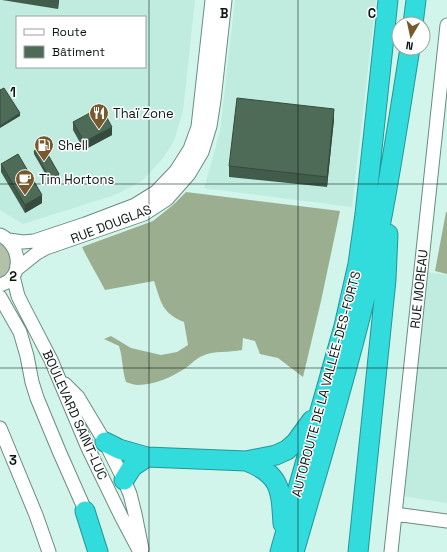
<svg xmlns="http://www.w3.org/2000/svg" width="447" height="552" font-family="'Space Grotesk',sans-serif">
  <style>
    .built { fill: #bfecdf; fill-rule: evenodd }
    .green { fill: #b3c1ab }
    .forest { fill: #9bae90 }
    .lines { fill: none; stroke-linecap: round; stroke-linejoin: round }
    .minor-casing { stroke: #6a8b81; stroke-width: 15 }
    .highway-casing { stroke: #249696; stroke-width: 21 }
    .minor { stroke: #fff; stroke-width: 13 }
    .highway { stroke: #32dbdc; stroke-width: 19 }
    .wall { fill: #425c4b }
    .shaded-wall { fill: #364b3d }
    .building { fill: #4d6b57; stroke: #364b3d }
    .grid { fill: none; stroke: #0a1713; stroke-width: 1; stroke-opacity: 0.55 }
    .labels { text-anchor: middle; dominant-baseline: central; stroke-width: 3; stroke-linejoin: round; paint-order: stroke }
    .poi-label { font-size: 13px; fill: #0a1713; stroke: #fff; text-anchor: start }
    .street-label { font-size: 13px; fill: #0a1713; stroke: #fff }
    .grid-label { font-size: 13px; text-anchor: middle; font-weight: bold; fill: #0a1713; stroke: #fff; stroke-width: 3; stroke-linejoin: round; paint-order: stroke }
  </style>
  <rect width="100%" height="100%" fill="#d2f5eb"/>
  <!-- built -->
  <path class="built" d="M0,0H195L183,111L174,141L163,158L142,181L115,195L23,224L0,210ZM17,17H145V67H17Z
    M235,0H376L352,207L204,188L220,132Z
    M427,272L447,275V503L402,496Z"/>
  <!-- green -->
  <path class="green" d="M0,243C14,251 14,270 0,277Z"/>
  <!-- forest -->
  <path class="forest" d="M186,192L340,211L321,301L303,377L278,358L260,354L255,341L243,338L242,350C230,353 213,350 202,356C197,358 192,363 187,367C175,376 154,385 138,385C134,385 130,383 126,382C122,370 123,358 119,346L104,339L111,336L131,348L161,355L177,352L188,345L184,322C161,313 161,301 154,281L105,290C98,276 89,262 82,247L153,221L173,205Z
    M446,212H447V274L435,271Z"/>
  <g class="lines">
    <defs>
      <path id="minor" d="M0,235C21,244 25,278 0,285
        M9,240L23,242L34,241L85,224L135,205L156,192L176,171L190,149L198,127L212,0
        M17,269L37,253L46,248L144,214L167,199L189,174L202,152L210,126L214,100L225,0
        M13,276L18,296L23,306L51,360L88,448L121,516L140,552
        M0,297L20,332L27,356L32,382L37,398L59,451L89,519
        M65,384L78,397L105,442L124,480L130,494L135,514L142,549
        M0,428L36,515L49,552
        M395,514L447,521
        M391,552L447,25"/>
      <path id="highway" d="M413,24L416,0
        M105,442L119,449L147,457L246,461L276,455L287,450L296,442L312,420
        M246,461C281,474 281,490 283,524
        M124,480L132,467L147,457
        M85,511L98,552
        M280,552L344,326L358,264L365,214L388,0
        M294,552C319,465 346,378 367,289C385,210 397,129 410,48
        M358,552L386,280L388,234"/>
    </defs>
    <!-- minor casing -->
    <use href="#minor" class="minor-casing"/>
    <!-- highway casing -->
    <use href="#highway" class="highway-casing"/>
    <!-- minor -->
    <use href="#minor" class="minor"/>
    <!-- highway -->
    <use href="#highway" class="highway"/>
  </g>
  <!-- wall -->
  <path class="wall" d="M2,0H59L58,9Z
    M334,119L327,187L229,177V166Z
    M73,122L112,135L84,150L73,130Z
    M34,151L59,177L50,182L34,154Z
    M1,164L42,203L25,213L1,172Z"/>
  <!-- shaded-wall -->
  <path class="shaded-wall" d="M58,0H59L58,9Z
    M334,109V119L327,187V177Z
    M20,113V116L0,128V126Z
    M112,127V135L84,150V142Z
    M59,174V177L50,182V179Z
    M42,195V203L25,213V205Z"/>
  <!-- building -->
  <path class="building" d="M4,88L20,113L0,126V90Z
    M237,98L334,109L327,177L229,166Z
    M101,107L112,127L84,142L73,122Z
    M43,146L59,174L50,179L34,151Z
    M18,154L42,195L25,205L1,164Z"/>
  <!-- grid -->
  <path class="grid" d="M149,0V552M298,0V552M0,184H447M0,368H447"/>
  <!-- icons -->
  <defs>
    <symbol id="restaurant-pin" viewBox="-11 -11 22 30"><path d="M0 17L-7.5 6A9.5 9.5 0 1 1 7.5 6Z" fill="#78592e" stroke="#fff"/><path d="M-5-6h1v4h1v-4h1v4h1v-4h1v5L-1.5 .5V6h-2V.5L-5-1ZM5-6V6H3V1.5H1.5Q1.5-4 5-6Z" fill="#fff"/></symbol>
    <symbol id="fuel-pin" viewBox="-11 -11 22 30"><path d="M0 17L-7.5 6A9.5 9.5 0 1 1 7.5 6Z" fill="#78592e" stroke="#fff"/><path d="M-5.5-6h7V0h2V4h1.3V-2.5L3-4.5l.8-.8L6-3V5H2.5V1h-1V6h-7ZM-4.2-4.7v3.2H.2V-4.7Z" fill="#fff"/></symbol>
    <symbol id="cafe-pin" viewBox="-11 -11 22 30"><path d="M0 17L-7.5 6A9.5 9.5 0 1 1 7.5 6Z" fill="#78592e" stroke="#fff"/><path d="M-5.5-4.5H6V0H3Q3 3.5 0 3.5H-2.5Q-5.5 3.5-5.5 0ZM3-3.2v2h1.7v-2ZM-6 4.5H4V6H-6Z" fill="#fff"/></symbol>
  </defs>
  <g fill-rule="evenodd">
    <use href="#restaurant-pin" x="88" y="102" width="22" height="30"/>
    <use href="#fuel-pin" x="33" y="134" width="22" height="30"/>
    <use href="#cafe-pin" x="14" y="168" width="22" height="30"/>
  </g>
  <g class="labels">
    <!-- poi labels -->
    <g class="poi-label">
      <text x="113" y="113">Thaï Zone</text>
      <text x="58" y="145">Shell</text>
      <text x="39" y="179">Tim Hortons</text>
    </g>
    <!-- street labels -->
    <g class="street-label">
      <text transform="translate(111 224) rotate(-21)">RUE DOUGLAS</text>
      <text transform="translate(419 289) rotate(-84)">RUE MOREAU</text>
      <text transform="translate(326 384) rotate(-75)">AUTOROUTE DE LA VALLÉE-DES-FORTS</text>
      <text transform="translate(75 415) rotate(66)">BOULEVARD SAINT-LUC</text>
    </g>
  </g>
  <g class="grid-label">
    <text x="224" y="18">B</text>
    <text x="372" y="18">C</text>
    <text x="13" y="97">1</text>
    <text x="13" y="281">2</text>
    <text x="13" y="465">3</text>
  </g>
  <!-- legend -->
  <rect x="16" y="16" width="130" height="52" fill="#ffffff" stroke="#9da2a1"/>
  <rect x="24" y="29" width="20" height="6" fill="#ffffff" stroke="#9da2a1"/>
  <text x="52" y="36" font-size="12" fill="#0a1713">Route</text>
  <rect x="24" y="46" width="20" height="12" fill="#4d6b57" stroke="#9da2a1"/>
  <text x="52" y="56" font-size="12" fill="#0a1713">Bâtiment</text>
  <!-- north arrow -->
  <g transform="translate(411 36) rotate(189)"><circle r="19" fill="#ffffff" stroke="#9da2a1"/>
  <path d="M0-3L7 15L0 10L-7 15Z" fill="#78592e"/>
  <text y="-6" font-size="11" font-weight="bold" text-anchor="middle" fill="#0a1713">N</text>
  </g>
</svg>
